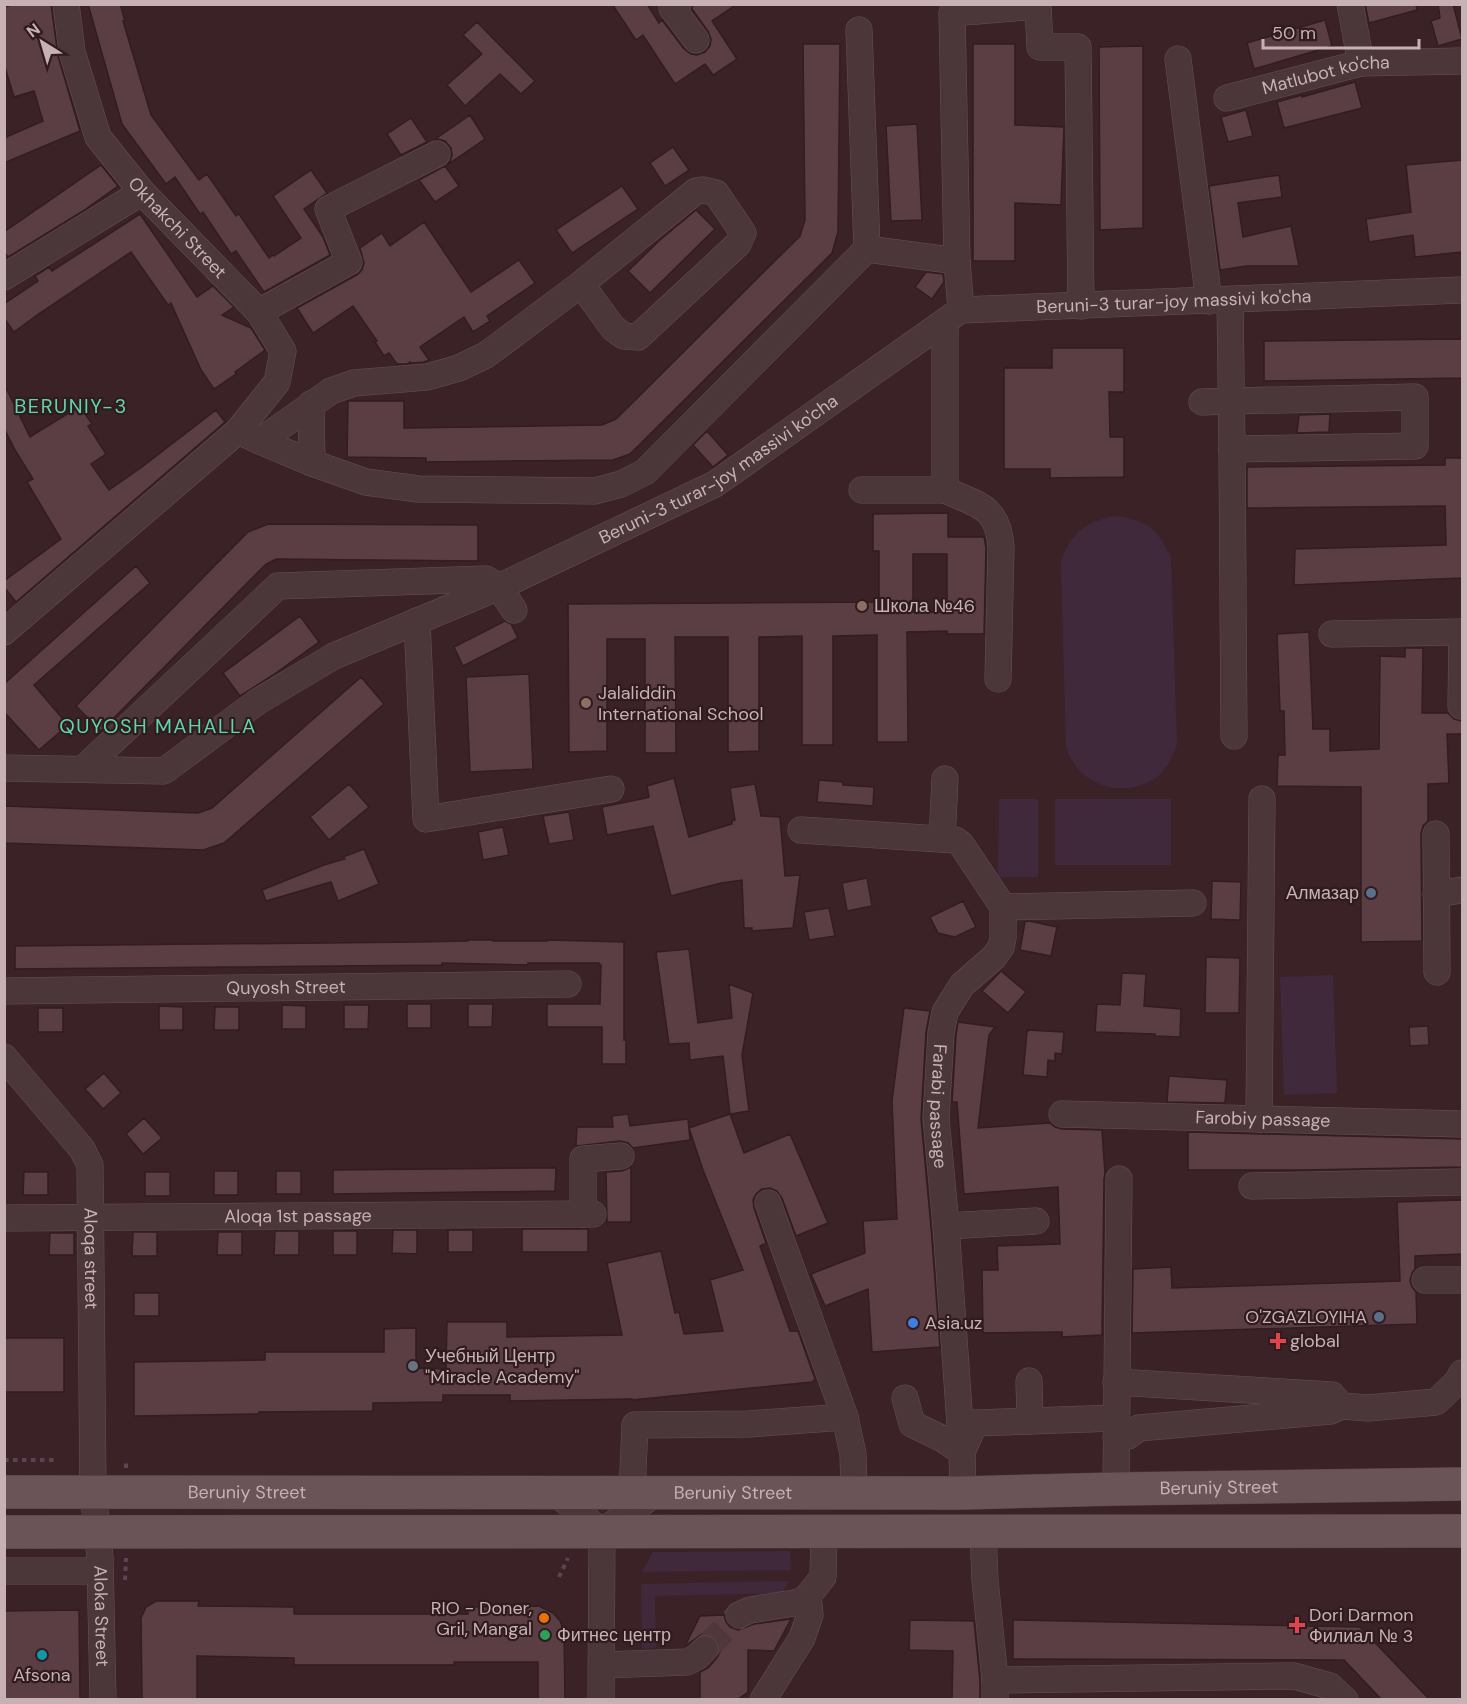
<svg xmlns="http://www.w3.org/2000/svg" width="1467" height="1704" font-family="'DM Sans',sans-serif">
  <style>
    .green { fill: #41293c }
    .building { fill: #5b3e43; stroke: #321d21; stroke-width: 1.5; fill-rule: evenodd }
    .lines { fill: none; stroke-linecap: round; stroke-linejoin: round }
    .minor-tunnel { stroke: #50373c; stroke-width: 26; stroke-dasharray: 26 13; stroke-linecap: butt }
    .minor-casing { stroke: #665154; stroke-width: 27 }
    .major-casing { stroke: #543f43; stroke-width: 34 }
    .path { stroke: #5b4453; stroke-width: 4; stroke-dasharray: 4.5 4.5; stroke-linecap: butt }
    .minor { stroke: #4b363a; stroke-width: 26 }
    .major { stroke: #6b5458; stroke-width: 33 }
    .education-dot { fill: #8d6e63; stroke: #301b1f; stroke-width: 2 }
    .service-dot { fill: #5c6f8a; stroke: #301b1f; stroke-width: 2 }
    .shop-dot { fill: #3f7fe0; stroke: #301b1f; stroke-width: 2 }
    .health-dot { fill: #e0444e; stroke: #301b1f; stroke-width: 2 }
    .worship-dot { fill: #6b7280; stroke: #301b1f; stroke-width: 2 }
    .food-dot { fill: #e8710a; stroke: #301b1f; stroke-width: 2 }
    .leisure-dot { fill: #2e9e5b; stroke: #301b1f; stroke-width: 2 }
    .culture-dot { fill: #0f9aa8; stroke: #301b1f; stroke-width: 2 }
    .labels { text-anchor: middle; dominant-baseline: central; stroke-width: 4.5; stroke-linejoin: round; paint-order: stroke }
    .street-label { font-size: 18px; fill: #c7b1b4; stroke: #301b1f }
    .poi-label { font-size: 18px; fill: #c7b1b4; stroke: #301b1f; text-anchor: start }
    .neighbourhood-label { font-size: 20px; letter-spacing: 1.5px; fill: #5ed5ac; stroke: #301b1f }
  </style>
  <rect width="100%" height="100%" fill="#3b2227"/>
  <!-- green -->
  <path class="green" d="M1115,516C1147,520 1158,529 1171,558L1177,745C1172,756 1168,768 1158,776C1133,796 1093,791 1075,765C1071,760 1069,754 1066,748L1061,562C1072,532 1083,523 1115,516Z
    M999,799H1038V877H998Z
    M1055,799H1171V865H1055Z
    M1333,975L1337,1093L1284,1095L1280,977Z
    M790,1551L791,1570L642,1572L653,1552Z
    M789,1581L782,1593L655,1596L656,1648L642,1649L641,1584Z"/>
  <!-- building -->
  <path class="building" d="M16,4H51L58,56L80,131L4,163V138L43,121L34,91L14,97L4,64V7Z
    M88,4H120L125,21H123L151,115L199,180L207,174L236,216L239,214L269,258L273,255L274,256L301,238L273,196L311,170L327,193L304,209L323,237L330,255L264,292L236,251L231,254L203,212L200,214L175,177L166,184L122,124Z
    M612,4H647L659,23L662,20L684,49L691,54L697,55L705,52L710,46L711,39L708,31L692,9L693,4H737L712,21L737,59L713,75L705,64L675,84L643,35L636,40Z
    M1365,4H1416L1417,10L1369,23Z
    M1438,4H1453L1462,39L1438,46L1431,21L1440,18Z
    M1325,20L1332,46L1254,69L1247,43Z
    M477,22L535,81L521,94L500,74L465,106L447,85L482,54L463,35Z
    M803,44H840L838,232L832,253L630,454L613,460L426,462V458L347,457L348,401H404V428L602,425L616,419L800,236L805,220Z
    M973,44H1015V125L1064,127L1061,205L1015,203V261H973Z
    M1143,46V228L1100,230L1099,47Z
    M1355,82L1362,108L1284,128L1277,102L1302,95V97Z
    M1246,110L1253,136L1228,142L1221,117Z
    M470,115L485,139L447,165L450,162L452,155L451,148L445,141L438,139L434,140Z
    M411,118L427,142L401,155L387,134Z
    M917,124L922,220L891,221L886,126Z
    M673,147L689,170L665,186L650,163Z
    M1462,160V252L1415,257L1413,235L1369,242L1366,219L1411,212L1406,165Z
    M101,165L118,186L83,211L8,257L4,252V232Z
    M445,166L459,186L435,202L419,180Z
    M1279,175L1282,197L1238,203L1243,237L1291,226L1299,266H1247L1220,270L1209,186Z
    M622,186L638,209L572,253L556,230Z
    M696,210L715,229L650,293L628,271L660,240Z
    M140,214L197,297L213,286L234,307L222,315L251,328L265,350L235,372L236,374L214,389L201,370L171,303L168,305L131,252L37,315L14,332L4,318V304L38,281L35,276L49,267L52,271Z
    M424,222L471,292L519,260L535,283L487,316L490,321L473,332L464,317L420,347L429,360L424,362L411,363L410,362L407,364H397L389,353L384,356L375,342L377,341L353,306L313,333L297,308L357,275L362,270L364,263L360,248L382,233L390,246Z
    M926,272L943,274L944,282L932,299L915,287Z
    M1462,339V378L1264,381V341Z
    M1052,348H1124V392H1109L1110,437H1124V477L1050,478V469H1004V368H1052Z
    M4,384L30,437L80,406L92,424L88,426L106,454L91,464L109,490L142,467L216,410L225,422L16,602L4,587V581L61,539L27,482L33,479L15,450L4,428Z
    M1330,414L1329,432L1297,433L1299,415Z
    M707,431L728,455L713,467L693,445Z
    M1445,458H1462V578L1294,585L1295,549L1446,545L1445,506L1247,508V467L1445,465Z
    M948,513V537H984L986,548L984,634H947V631L907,632L908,742H877V635L833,636V745H802V636L759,637V751L728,752V637H675L676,753H645V639H607V751L569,752L568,604L879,602V551H873V514ZM913,554H947V612H913Z
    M268,524L478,525V561L276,559L266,564L101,731L76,706L248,532Z
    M136,566L150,583L34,685L68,725L39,750L4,712V684Z
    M300,616L319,642L273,675L240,696L223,673Z
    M505,621L511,624L518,638L463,666L454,647Z
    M1309,632L1313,729H1330V751L1379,749L1380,656L1405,657V648H1423L1422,713H1448L1454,719L1462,721V734H1447L1449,783L1428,784V821L1423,826L1421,834L1422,941L1361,942V787L1277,786L1278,755H1285L1284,711H1280L1277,634Z
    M529,674L533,769L470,772L466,677Z
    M361,677L384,704L224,843L203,850L4,843V806L198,813L212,808Z
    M674,778L689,837L732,824V821L735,820L730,788L755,784L761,816L780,817L785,876L800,875L793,928L752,931V928H744L742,880L721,883L671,896L653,826L607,835L602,807L646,798L649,797L647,786Z
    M819,780L843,782V785L874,787L873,806L817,802Z
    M349,784L369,807L329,840L310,817Z
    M569,812L574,840L549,844L543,816Z
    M503,827L509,855L483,860L478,832Z
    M364,849L379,884L338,901L331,882L266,901L262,890L324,865L345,859L343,857Z
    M867,878L872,906L847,911L842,883Z
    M1212,881L1241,882L1240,920L1211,919Z
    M963,901L976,927L955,937L938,933L930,917Z
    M829,908L835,936L809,940L804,912Z
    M1029,921L1057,927L1051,956L1020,950L1025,922Z
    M468,940H493V941H547V940L624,942V1040H626V1064H602V1027H547V1004H600L601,965H599V963H528V965L442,963V965L15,969V946L418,942L468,941Z
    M689,949L698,1023L732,1018L729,984L753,993L742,1055L749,1111L730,1114L723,1056L690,1060L689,1043L669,1044L656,952Z
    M1206,957L1240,958L1239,1013H1205Z
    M1001,971L1026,992L1008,1013L982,991Z
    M1122,973L1146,974L1144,1006L1181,1009L1180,1037L1155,1036V1034L1095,1032L1097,1004L1120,1005Z
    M407,1004H431V1028H407Z
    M468,1004H493L492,1027H468Z
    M282,1005L306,1006V1029H282Z
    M344,1005H369L368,1029H344Z
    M159,1006L183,1007V1030H159Z
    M215,1007H239V1030H214Z
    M38,1008H63V1032H38Z
    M904,1008L930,1011L926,1032L921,1119L931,1227L940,1347L872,1352L868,1289L825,1306L811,1274L865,1253L863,1221L897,1219L892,1101Z
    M958,1022L995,1027L989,1035L978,1128L1050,1123L1055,1127L1062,1129L1102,1130L1105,1174L1104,1179L1102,1335L1062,1337V1332L983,1333L982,1270H998L997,1246L1060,1244L1058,1187L964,1194L957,1102H952L956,1035Z
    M1428,1026L1429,1045L1410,1046L1409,1027Z
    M1027,1030L1064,1032L1062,1054L1055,1053V1061L1048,1060L1047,1077L1023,1075L1027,1031H1029Z
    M104,1073L121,1093L103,1109L85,1089Z
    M1169,1076L1227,1080L1225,1103L1167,1102Z
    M628,1114L630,1126L688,1119L690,1140L633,1148L628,1143L620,1141L576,1146L577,1127H613L612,1116Z
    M730,1114L744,1153L790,1134L828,1223L796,1236L782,1198L777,1191L770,1188L762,1189L756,1194L753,1200L754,1208L766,1243L760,1246L790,1331H798L815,1379L812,1382L632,1400V1399L510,1401V1395H443V1402L373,1403V1411L259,1412V1414L134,1416V1362L265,1360V1352H384V1329L416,1328V1368L446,1369L447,1322H507V1337L622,1335L607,1263L661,1251L675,1313L679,1312L684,1334L723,1331L710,1280L743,1270L703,1170L689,1128Z
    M144,1118L162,1138L143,1154L126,1134Z
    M1188,1132L1462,1139V1167L1302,1170H1188Z
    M631,1167V1222H607L606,1172L622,1171Z
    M531,1168H556L555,1191L333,1194V1170Z
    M214,1171H238V1195H214Z
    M276,1171H301V1194H276Z
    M24,1172H48V1195H23Z
    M145,1172H170V1196H145Z
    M1462,1200V1254L1415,1256V1269L1412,1273L1410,1281L1412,1287L1416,1292L1417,1324L1132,1333L1133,1269L1171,1267L1172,1288L1400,1281L1397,1202Z
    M522,1229H588V1252H522Z
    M393,1230H417V1254L392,1253Z
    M448,1230H473V1252H448Z
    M275,1231H299V1255H274Z
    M333,1231H357V1255H333Z
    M133,1232H157V1256H132Z
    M218,1232H242V1255H217Z
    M50,1233H74V1255H49Z
    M134,1293H159V1316H134Z
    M4,1338H64V1392H4Z
    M156,1601H199L198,1606L294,1607V1614H468L467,1607L539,1606L553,1613L560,1621L564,1631L565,1700H538V1662H454V1665H294V1658L197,1656V1700H142L141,1618L146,1607Z
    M79,1610L80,1700H4V1611Z
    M724,1615L726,1622L730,1627L738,1630L754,1624L791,1619L774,1651L748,1650V1692L737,1700H700V1672L708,1668L716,1659L720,1652L719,1645L716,1639L709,1635L702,1634L685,1646L700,1616Z
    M910,1620L974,1621L980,1681V1700H952L953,1651L909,1650Z
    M1013,1620L1360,1627L1430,1700H1382L1344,1660L1013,1659Z"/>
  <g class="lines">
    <!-- minor-tunnel -->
    <path class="minor-tunnel" d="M705,1649L739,1615"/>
    <defs>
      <g id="minor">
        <path id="s1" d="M66,4L72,52L98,137L142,192L259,312L283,351L277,382L238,431"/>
        <path d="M678,4L672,8L696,40"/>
        <path d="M1350,4L1361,63"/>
        <path d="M1178,59L1209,301"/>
        <path id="s2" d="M1227,98L1361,63L1462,61"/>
        <path d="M867,249L957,261"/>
        <path d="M4,277L142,192"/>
        <path d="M961,310L957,261L952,13L1038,6L1040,47H1078L1081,306"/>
        <path d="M259,312L349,262L328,209L437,154"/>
        <path d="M945,321V490C978,505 998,506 1001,547L998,679"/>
        <path d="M1202,402L1231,401L1415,397V446L1232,449L1230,301"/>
        <path d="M311,404L312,463"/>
        <path d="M260,441L312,463L366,482L418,489L595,491L621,484L645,472L867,249L859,30"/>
        <path d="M1232,449L1234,736"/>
        <path d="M862,490H945"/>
        <path d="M417,621L426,819L611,789"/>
        <path d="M4,632L238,431L260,441L331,391L354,383L427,377L459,368L486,355L581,284L696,191L704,190L716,193L743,233L738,244L638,337L624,336L613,328L581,284"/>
        <path d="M1332,634L1462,632"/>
        <path d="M1461,706L1462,632"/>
        <path id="s3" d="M4,768L164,771L257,702L334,656L499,587L715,484L961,310L1462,290"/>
        <path d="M83,769L278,586L486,579L499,587L514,610"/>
        <path id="s4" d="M801,830L955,840L961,844L1003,907V938L1001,947L994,957L962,985L945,1012L941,1033L936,1118L946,1226L962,1452L963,1493"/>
        <path d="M1436,834L1437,972"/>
        <path d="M942,839L945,779"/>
        <path d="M1436,894L1462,890"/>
        <path d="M1003,907L1193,903"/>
        <path id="s5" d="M4,991L568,984"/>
        <path id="s6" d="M4,1057L82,1149L90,1165L93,1492L100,1557L103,1700"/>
        <path id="s7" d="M1062,1114L1462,1124"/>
        <path d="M1259,1119L1262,799"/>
        <path d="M1252,1186L1462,1182"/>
        <path d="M768,1203L845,1417L853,1454L854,1492"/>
        <path d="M583,1214V1159L621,1156"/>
        <path id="s8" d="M4,1218L593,1214"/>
        <path d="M946,1226L1036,1221"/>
        <path d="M1425,1280H1462"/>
        <path d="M1029,1381L1030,1421"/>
        <path d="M905,1398L912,1424L943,1439L962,1452L975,1423L1116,1418"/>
        <path d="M1342,1406L1368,1408L1436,1402L1457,1382L1462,1373"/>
        <path d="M1116,1437L1128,1436L1139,1428L1331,1411L1342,1406L1332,1395L1116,1382"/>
        <path d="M1116,1489L1119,1179"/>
        <path d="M555,1492L602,1532L601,1700"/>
        <path d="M632,1492L635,1425L749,1424L845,1417"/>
        <path d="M602,1532L657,1492"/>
        <path d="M983,1532L985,1580L995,1680V1700"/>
        <path d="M4,1571H100"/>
        <path d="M739,1615L750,1610L800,1602L808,1596L823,1577L824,1532"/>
        <path d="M602,1665L687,1662L697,1657L705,1649"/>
        <path d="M995,1680L1294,1676L1330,1686L1345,1700"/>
        <path d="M763,1700L802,1638L810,1615L808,1596"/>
      </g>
      <g id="major">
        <path id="s9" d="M4,1492L963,1493L1116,1489L1462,1484"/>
        <path d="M4,1532L1462,1531"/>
      </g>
    </defs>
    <!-- minor casing -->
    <use href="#minor" class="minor-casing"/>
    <!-- major casing -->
    <use href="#major" class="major-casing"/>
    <!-- path -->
    <path class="path" d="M4,1460H57
      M126,1468V1460
      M559,1577L568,1558
      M125,1580L126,1558"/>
    <!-- minor -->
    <use href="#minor" class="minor"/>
    <!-- major -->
    <use href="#major" class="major"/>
  </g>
  <!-- markers -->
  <g class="education-dot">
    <circle cx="862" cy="606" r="6"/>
    <circle cx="586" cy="703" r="6"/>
  </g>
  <g class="service-dot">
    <circle cx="1371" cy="893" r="6"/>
    <circle cx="1379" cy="1317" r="6"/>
  </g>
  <circle class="shop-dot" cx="913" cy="1323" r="6"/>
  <g class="health-dot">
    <path d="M1275 1332h6v6h6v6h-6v6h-6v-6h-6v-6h6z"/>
    <path d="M1294 1616h6v6h6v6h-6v6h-6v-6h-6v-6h6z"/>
  </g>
  <circle class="worship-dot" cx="413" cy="1366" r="6"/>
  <circle class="food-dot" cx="544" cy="1618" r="6"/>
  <circle class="leisure-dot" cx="545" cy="1635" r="6"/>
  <circle class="culture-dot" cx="42" cy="1655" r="6"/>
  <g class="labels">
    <!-- street labels -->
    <g class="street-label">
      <text stroke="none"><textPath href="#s2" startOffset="102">Matlubot ko'cha</textPath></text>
      <text stroke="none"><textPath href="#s1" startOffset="258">Okhakchi Street</textPath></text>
      <text stroke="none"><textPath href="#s3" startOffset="1298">Beruni-3 turar-joy massivi ko'cha</textPath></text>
      <text stroke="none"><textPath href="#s3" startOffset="794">Beruni-3 turar-joy massivi ko'cha</textPath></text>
      <text stroke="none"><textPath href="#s5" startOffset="282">Quyosh Street</textPath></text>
      <text stroke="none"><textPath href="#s4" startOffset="459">Farabi passage</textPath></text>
      <text stroke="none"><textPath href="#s7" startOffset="201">Farobiy passage</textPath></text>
      <text stroke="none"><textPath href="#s8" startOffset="294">Aloqa 1st passage</textPath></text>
      <text stroke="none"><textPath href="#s6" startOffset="232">Aloqa street</textPath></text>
      <text stroke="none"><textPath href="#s9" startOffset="1215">Beruniy Street</textPath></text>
      <text stroke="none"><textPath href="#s9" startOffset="243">Beruniy Street</textPath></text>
      <text stroke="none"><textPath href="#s9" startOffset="729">Beruniy Street</textPath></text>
      <text stroke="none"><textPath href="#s6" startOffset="590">Aloka Street</textPath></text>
    </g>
    <!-- poi labels -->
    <g class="poi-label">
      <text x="874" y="606">Школа №46</text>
      <text x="598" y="693">Jalaliddin<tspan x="598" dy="21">International School</tspan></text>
      <text x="1359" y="893" text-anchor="end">Алмазар</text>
      <text x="1367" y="1317" text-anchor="end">O'ZGAZLOYIHA</text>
      <text x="925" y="1323">Asia.uz</text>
      <text x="1290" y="1341">global</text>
      <text x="425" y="1356">Учебный Центр<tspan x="425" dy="21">"Miracle Academy"</tspan></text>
      <text x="532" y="1608" text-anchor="end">RIO - Doner,<tspan x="532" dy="21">Gril, Mangal</tspan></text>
      <text x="1309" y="1615">Dori Darmon<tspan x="1309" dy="21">Филиал № 3</tspan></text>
      <text x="557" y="1635">Фитнес центр</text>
      <text x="42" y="1675" text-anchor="middle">Afsona</text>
    </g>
    <!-- neighbourhood labels -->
    <g class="neighbourhood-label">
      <text x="71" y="406">BERUNIY-3</text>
      <text x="158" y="726">QUYOSH MAHALLA</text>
    </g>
  </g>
  <!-- border -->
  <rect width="1467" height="1704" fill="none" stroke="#c7b1b4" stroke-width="12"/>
  <!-- north arrow -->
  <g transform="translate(42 42) rotate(323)" stroke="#301b1f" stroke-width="4.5" paint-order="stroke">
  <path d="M0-4.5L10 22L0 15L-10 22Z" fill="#c7b1b4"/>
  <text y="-9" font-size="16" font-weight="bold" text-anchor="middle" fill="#c7b1b4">N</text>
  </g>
  <!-- scale -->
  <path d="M1263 39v9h156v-9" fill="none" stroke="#c7b1b4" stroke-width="3"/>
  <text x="1272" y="39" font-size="18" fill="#c7b1b4" stroke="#301b1f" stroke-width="4.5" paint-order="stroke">50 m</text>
</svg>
